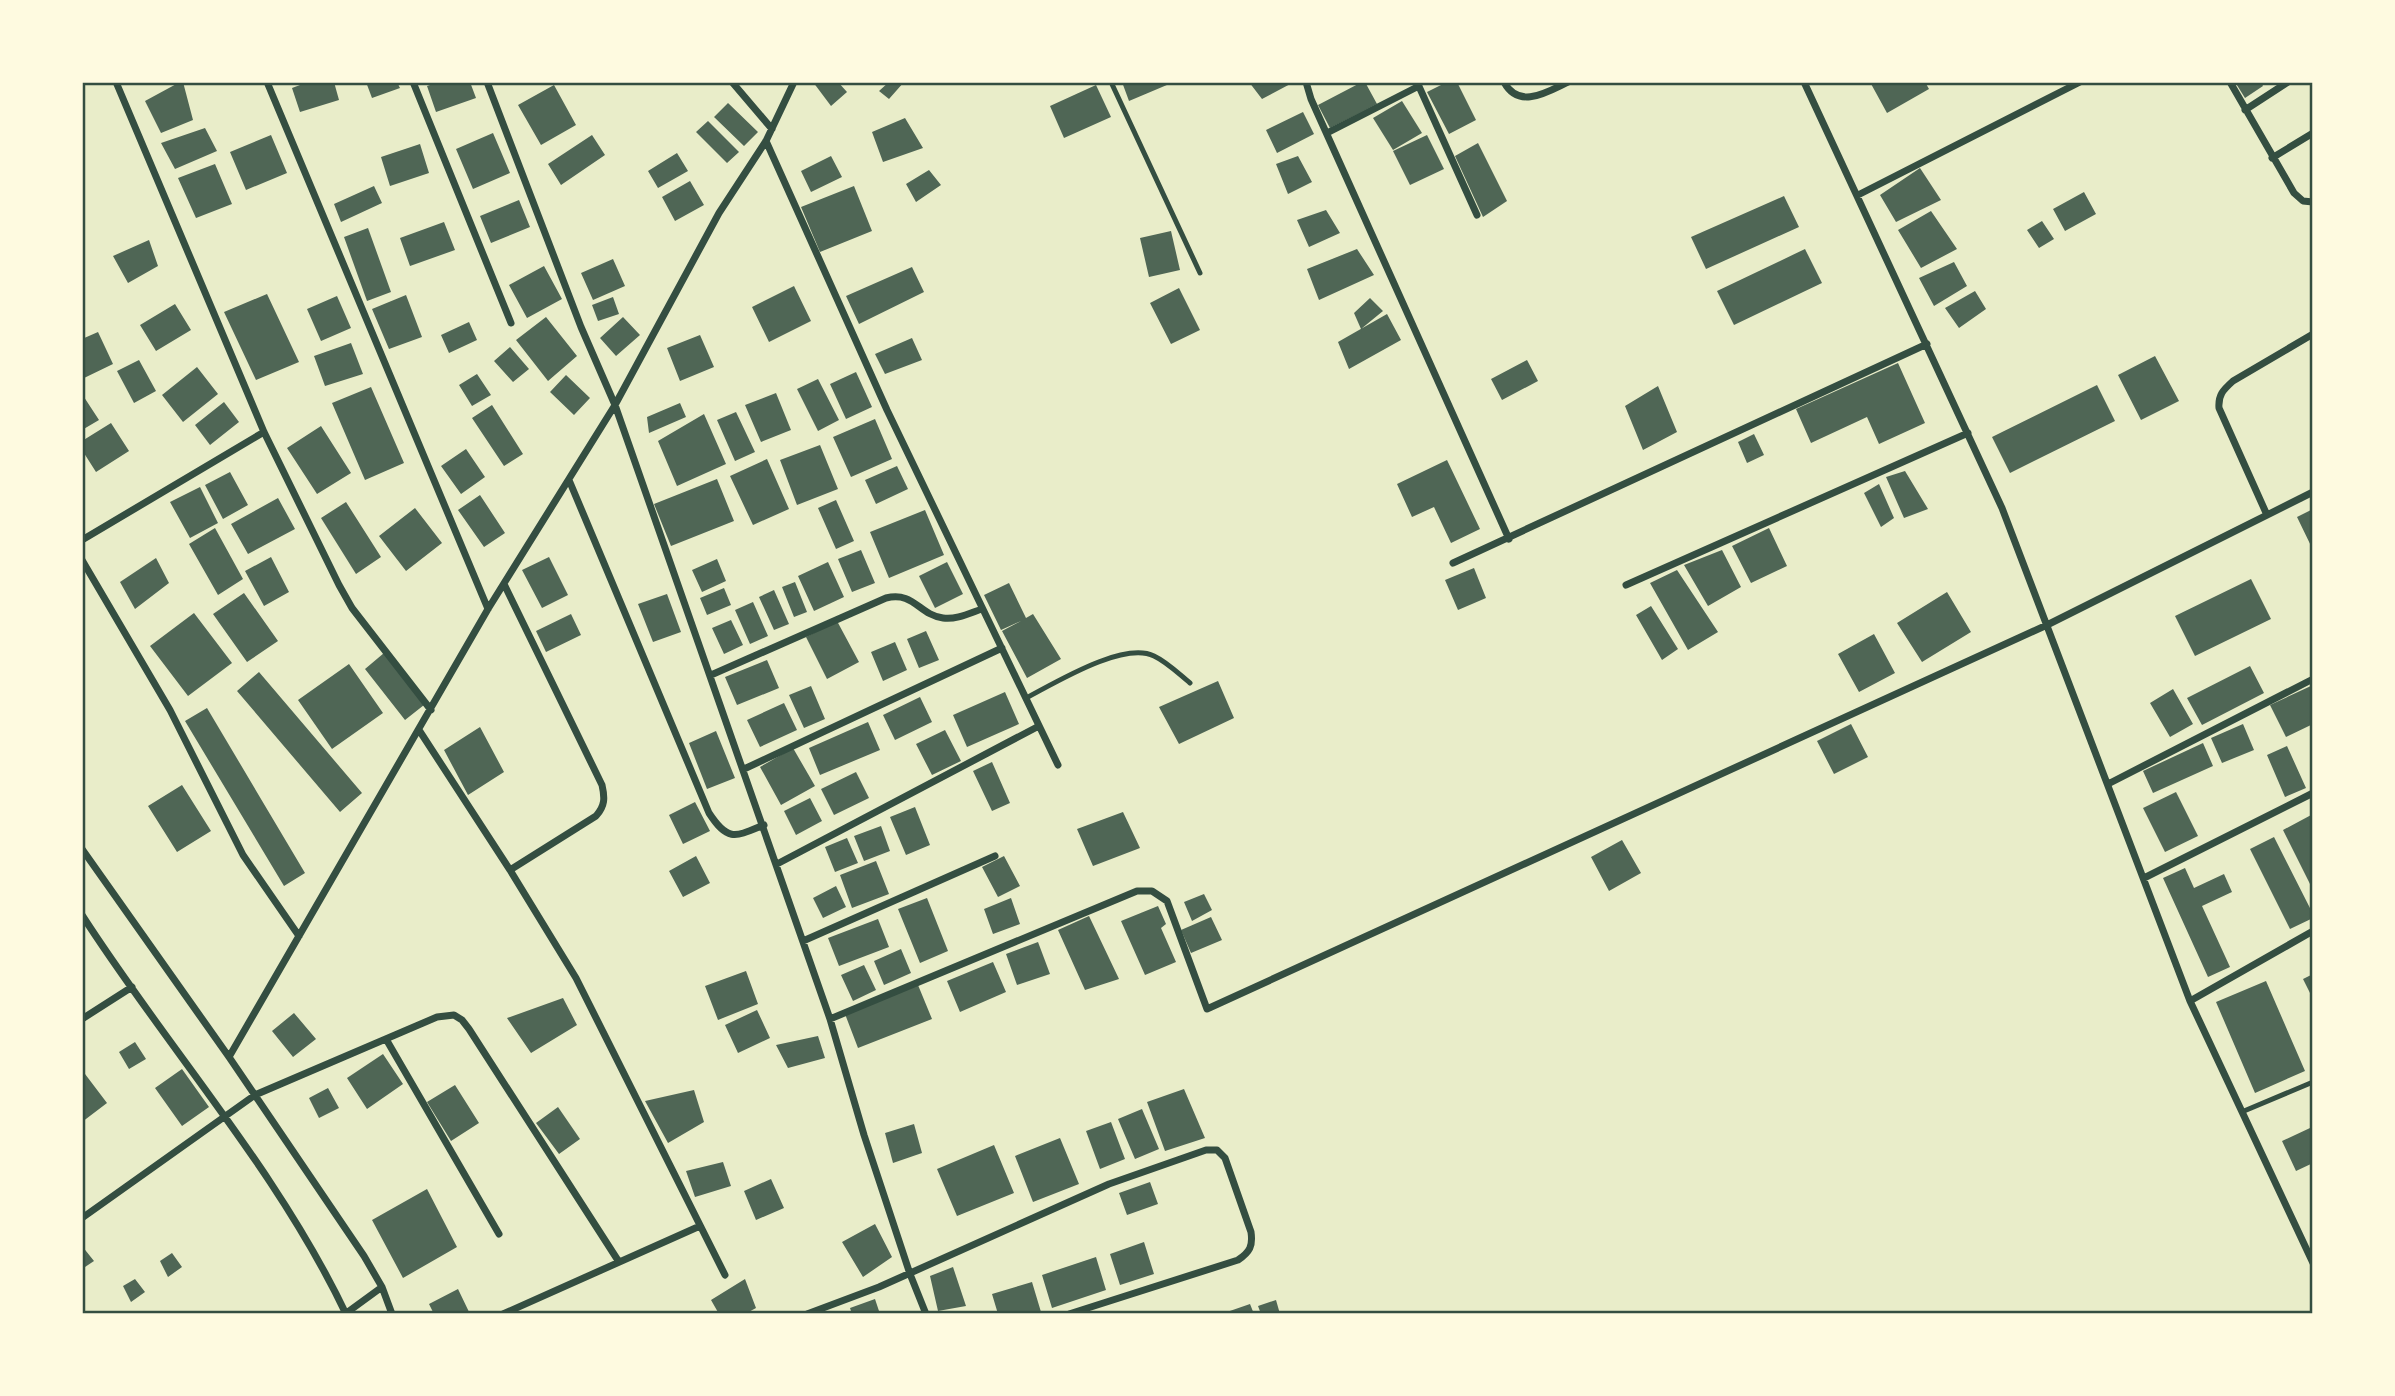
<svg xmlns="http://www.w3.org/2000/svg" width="2395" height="1396" font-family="'Noto Serif',serif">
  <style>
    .building { fill: #4f6655 }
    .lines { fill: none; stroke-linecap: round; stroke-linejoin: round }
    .service { stroke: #344e41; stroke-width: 5 }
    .minor { stroke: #344e41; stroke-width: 7 }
    .neatline { fill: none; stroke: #344e41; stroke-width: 2.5 }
  </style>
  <rect width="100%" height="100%" fill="#e9edc9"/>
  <!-- building -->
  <path class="building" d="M180,82H183L193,120L161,133L145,101Z
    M308,82H334L339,100L300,112L292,88Z
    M366,82H397L400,88L372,98Z
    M439,82H470L476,98L436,112L427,86Z
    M813,82H838L847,92L831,106Z
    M889,82H904L889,99L879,91Z
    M1122,82H1174L1129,101Z
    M1249,82H1294L1262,99Z
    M1362,82H1365L1377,104L1330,128L1318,105Z
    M1447,82H1457L1476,120L1449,134L1427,92Z
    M1870,82H1925L1929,89L1887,113Z
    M2235,82H2261L2263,86L2245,98Z
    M554,85L576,125L541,145L518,105Z
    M1096,85L1111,117L1064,138L1050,106Z
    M1402,101L1422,133L1393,150L1373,118Z
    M728,103L758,132L744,146L714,117Z
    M1303,112L1314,134L1277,153L1266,130Z
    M905,118L923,148L883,162L872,132Z
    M708,121L739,152L727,163L696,132Z
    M205,128L217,151L175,169L161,143Z
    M493,133L510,173L473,189L456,149Z
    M271,135L287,173L246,190L230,152Z
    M592,135L605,155L561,185L548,164Z
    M1427,135L1444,169L1410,185L1393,151Z
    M1478,143L1507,201L1483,217L1455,156Z
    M420,144L429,173L390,186L381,157Z
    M677,153L688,171L658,188L648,171Z
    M831,156L842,177L811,192L801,171Z
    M1298,156L1312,182L1288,194L1276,164Z
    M215,164L232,204L196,218L178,178Z
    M1920,168L1941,200L1896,222L1880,195Z
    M929,170L941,185L916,202L906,184Z
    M690,181L704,205L675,221L662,197Z
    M374,186L382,203L341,222L334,204Z
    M854,186L872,231L820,252L801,207Z
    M2084,192L2096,214L2065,231L2053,209Z
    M1784,196L1799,227L1706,269L1691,237Z
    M519,200L530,227L491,243L480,216Z
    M1326,210L1340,233L1309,247L1297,220Z
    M1931,211L1957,249L1921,268L1898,230Z
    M2042,221L2054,239L2039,248L2027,230Z
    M444,222L455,250L410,266L400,238Z
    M368,228L391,292L367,301L344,237Z
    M1171,231L1180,270L1149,277L1140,238Z
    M149,240L158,266L128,283L113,256Z
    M1357,249L1374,275L1319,300L1307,269Z
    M1805,249L1822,283L1734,325L1717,291Z
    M613,259L625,286L593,300L581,273Z
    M1954,262L1967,286L1934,306L1919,278Z
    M544,266L562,299L527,318L509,285Z
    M912,267L924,292L859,324L846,296Z
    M794,286L811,321L769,342L752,307Z
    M1179,288L1200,330L1171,344L1150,303Z
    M1975,291L1986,309L1959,328L1945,308Z
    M267,294L299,362L256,380L224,312Z
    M406,295L422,337L389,349L372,309Z
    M337,296L351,328L321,341L307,309Z
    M613,297L619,314L598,321L592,305Z
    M1370,298L1383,311L1361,329L1354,313Z
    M175,304L191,330L156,351L140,325Z
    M1387,314L1401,340L1349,369L1338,342Z
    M546,317L577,356L548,381L516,340Z
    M623,317L640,335L616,356L600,338Z
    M469,322L477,340L449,353L441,335Z
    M98,332L113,364L82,379V339Z
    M700,335L714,367L680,381L667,348Z
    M912,338L922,360L885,374L875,354Z
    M351,343L363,374L325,386L314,356Z
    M510,347L529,369L513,382L494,361Z
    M2155,356L2179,401L2141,420L2118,375Z
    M139,360L156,391L134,403L117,371Z
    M1527,360L1538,381L1502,400L1491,379Z
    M1898,363L1925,423L1879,444L1867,417L1811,443L1796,409Z
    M197,367L218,394L183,422L162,395Z
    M856,372L872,407L846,419L830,384Z
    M477,374L491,395L472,406L459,385Z
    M566,375L590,398L574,415L550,392Z
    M818,379L839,420L818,431L797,389Z
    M2097,385L2115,421L2010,473L1992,437Z
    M1658,386L1677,432L1643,450L1625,406Z
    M371,387L404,463L365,480L332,403Z
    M776,393L791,430L761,442L745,405Z
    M82,394L99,420L82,430Z
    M224,402L239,422L210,445L195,425Z
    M680,403L686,417L649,433L647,417Z
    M492,405L523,454L504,466L472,418Z
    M736,412L755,452L735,461L717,420Z
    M704,414L726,464L677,486L658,441Z
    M875,419L892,459L851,477L833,437Z
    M111,423L129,451L96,472L82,450V441Z
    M321,426L351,473L317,494L287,448Z
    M1754,434L1764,455L1747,463L1738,442Z
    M820,445L838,489L797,505L780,460Z
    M466,449L485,477L461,494L441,466Z
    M767,459L789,509L753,525L730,476Z
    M1447,460L1480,529L1451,543L1434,507L1412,517L1397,484Z
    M897,466L908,489L876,504L865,480Z
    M1905,471L1928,509L1904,518L1886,477Z
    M230,472L248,505L223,519L205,485Z
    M717,479L734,521L671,546L654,504Z
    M1879,484L1894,518L1881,527L1864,493Z
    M200,487L218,523L190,538L170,502Z
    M480,495L505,533L484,547L458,510Z
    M278,498L295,529L248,554L231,524Z
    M836,500L854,541L836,549L818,508Z
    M346,502L381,557L356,574L321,518Z
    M415,508L442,543L406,571L379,536Z
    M2313,509V550L2297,517Z
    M925,510L944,555L889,578L870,532Z
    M215,528L243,579L218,595L189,544Z
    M1769,528L1787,566L1751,583L1732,546Z
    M861,550L875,583L852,592L838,559Z
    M1722,550L1741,587L1708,606L1684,565Z
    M271,557L289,592L264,606L245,571Z
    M549,557L568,595L542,608L522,570Z
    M156,558L169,583L135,609L120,582Z
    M717,559L726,581L702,592L692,570Z
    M828,562L844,597L814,611L798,576Z
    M947,562L963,594L935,608L919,576Z
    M1474,568L1486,598L1458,610L1445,580Z
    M1677,570L1718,632L1688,650L1650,583Z
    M2251,579L2271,619L2195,656L2175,616Z
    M795,582L807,612L794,617L782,587Z
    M1009,583L1026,618L1033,614L1061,659L1027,678L1002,631L1021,621L1001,630L984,595Z
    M724,588L731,605L707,615L700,598Z
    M774,590L789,624L774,630L759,597Z
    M1947,592L1971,632L1922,662L1897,623Z
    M244,593L278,641L247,662L213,614Z
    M667,594L681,632L653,642L638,604Z
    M753,602L768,636L750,644L735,610Z
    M1651,606L1678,649L1662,660L1636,615Z
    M194,613L232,663L188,696L150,646Z
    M571,614L581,635L546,652L536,631Z
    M731,620L743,645L724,654L712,628Z
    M837,621L859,662L827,679L806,637Z
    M926,631L939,660L919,668L907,639Z
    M1874,634L1895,673L1859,692L1838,654Z
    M895,642L907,670L883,681L871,652Z
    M384,653L424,705L405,720L365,669Z
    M767,660L779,688L737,705L725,677Z
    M349,664L383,713L332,749L298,700Z
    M2250,666L2264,693L2202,725L2187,698Z
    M259,672L362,793L340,812L237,691Z
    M1218,681L1234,718L1179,744L1159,707Z
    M2313,685V724L2286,737L2270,705Z
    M811,686L825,719L804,728L789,695Z
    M2173,689L2193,724L2170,737L2150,703Z
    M1005,692L1019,724L967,747L953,715Z
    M920,697L932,722L895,740L883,715Z
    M784,703L797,730L760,747L747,720Z
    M207,708L305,873L284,886L185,721Z
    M868,722L880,750L820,775L809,748Z
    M1851,724L1868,757L1834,774L1817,741Z
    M2243,724L2254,750L2222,763L2211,738Z
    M480,727L504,772L468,795L444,750Z
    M945,730L961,761L932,775L916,744Z
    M716,731L735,778L707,789L689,743Z
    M2203,743L2213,766L2153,793L2143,771Z
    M2287,746L2306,788L2285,797L2267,755Z
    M793,748L815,786L781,805L760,767Z
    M992,762L1010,803L992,811L973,771Z
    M856,772L869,798L834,815L821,789Z
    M182,785L211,831L177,852L148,806Z
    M2176,792L2198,836L2165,852L2143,808Z
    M810,798L822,821L796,835L784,811Z
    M695,802L710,831L683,844L669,815Z
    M915,807L930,845L906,855L890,817Z
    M1123,812L1140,848L1093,866L1077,829Z
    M2313,814V890L2283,830Z
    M881,826L890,851L864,861L854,836Z
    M2274,837L2313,914V918L2290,929L2250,849Z
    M847,838L858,863L835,872L825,847Z
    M1622,840L1641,873L1609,891L1591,857Z
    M696,856L710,883L683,897L669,871Z
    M1004,856L1020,886L998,897L982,867Z
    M876,861L889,894L852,908L840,875Z
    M2185,868L2194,888L2224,874L2232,892L2202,906L2230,967L2208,977L2163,878Z
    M836,886L846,907L823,918L813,898Z
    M1204,894L1212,910L1192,921L1184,902Z
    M927,898L948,951L920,963L898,909Z
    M1011,898L1020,924L993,934L984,909Z
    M1158,906L1166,924L1161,928L1176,962L1145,975L1121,921Z
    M1089,916L1119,979L1085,990L1058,930Z
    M1211,917L1222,940L1191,953L1181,930Z
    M878,919L889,947L839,966L828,938Z
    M1038,942L1050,974L1017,985L1006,954Z
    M901,949L911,973L884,985L874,961Z
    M993,962L1006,992L960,1012L947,981Z
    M864,965L876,990L853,1001L841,975Z
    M746,971L758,1004L718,1020L705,986Z
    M2313,974V999L2303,979Z
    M2266,981L2305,1071L2255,1093L2216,1002Z
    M918,985L932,1019L858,1048L845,1014Z
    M563,998L577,1025L531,1053L507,1018Z
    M757,1010L770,1038L738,1053L725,1025Z
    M294,1013L316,1039L293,1057L272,1031Z
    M818,1036L825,1058L788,1068L776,1045Z
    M135,1042L146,1059L129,1069L119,1052Z
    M383,1054L403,1084L367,1109L347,1078Z
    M182,1069L209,1107L182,1126L155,1088Z
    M82,1070L107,1103L82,1122Z
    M455,1085L479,1123L451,1141L427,1102Z
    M328,1088L339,1108L319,1118L309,1098Z
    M1184,1089L1205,1138L1165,1151L1147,1102Z
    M694,1090L704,1122L668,1143L645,1101Z
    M558,1107L580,1139L559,1154L536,1123Z
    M1142,1109L1159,1149L1135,1159L1118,1119Z
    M1111,1122L1125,1159L1100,1169L1086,1131Z
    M914,1124L922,1153L893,1163L885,1133Z
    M2310,1128L2313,1135V1163L2296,1171L2282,1141Z
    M1060,1138L1079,1184L1033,1202L1015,1156Z
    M994,1145L1014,1193L957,1216L937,1169Z
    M723,1162L731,1186L695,1197L686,1171Z
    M771,1179L784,1208L756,1220L744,1191Z
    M1150,1182L1158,1204L1127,1215L1119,1193Z
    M427,1189L457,1247L403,1278L372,1220Z
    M875,1224L892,1257L863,1277L842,1242Z
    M1144,1242L1154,1274L1120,1285L1110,1254Z
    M82,1246L94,1261L82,1269Z
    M172,1253L182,1267L168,1277L160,1261Z
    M1096,1257L1106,1290L1052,1308L1042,1275Z
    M953,1267L966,1306L938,1311L930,1276Z
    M135,1279L145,1292L131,1302L123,1286Z
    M745,1279L756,1308L745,1314H719L711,1300Z
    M1032,1282L1041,1312L998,1314L992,1294Z
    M458,1289L470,1314H434L429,1304Z
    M875,1299L880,1314H852L850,1308Z
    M1276,1300L1280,1314H1261L1258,1306Z
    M1250,1304L1254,1314H1224V1313Z"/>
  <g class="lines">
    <!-- service -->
    <path class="service" d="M1111,82L1200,273
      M1026,698C1055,683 1123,641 1154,656C1167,662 1179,674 1190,683
      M2244,1111L2313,1082"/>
    <!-- minor -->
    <path class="minor" d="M116,82L264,432L339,585L352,608L431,710
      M267,82L488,609
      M413,82L511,323
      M487,82L581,327L615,405L830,1019L864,1135L910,1274L926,1314
      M732,82L772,129
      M1306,82L1311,99L1509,539
      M1417,82L1477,215
      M1504,82C1519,110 1547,92 1568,82
      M1804,82L2002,508L2190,1001L2313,1263
      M2230,82L2294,193L2303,201L2313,202
      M2245,110L2288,82
      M1327,133L1419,86
      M766,141L887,410L1058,765
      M2272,158L2313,133
      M1858,195L2080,82
      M569,480L709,813C728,842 735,837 764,825
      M2267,515L2219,408C2218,395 2223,390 2233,381L2313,334
      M82,540L264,432
      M82,560L170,710L243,855L299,936
      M1453,563L1927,344
      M504,584L602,785C605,798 605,806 596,816L510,870
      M1626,585L1968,433
      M711,675L886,598C914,591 919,615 943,618C956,620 970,613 982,609
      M419,730L510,870L576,978L725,1275
      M744,769L1002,648
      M2108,784L2313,679
      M82,849L229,1057L364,1256L382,1287L392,1314
      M777,864L1039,726
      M2144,878L2313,793
      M82,915C168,1049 277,1169 346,1314
      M803,941L995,856
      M2190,1001L2313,931
      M82,1019L132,987
      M830,1019L1137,891H1152L1167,901L1207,1009L2047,625L2313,492
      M386,1039L499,1234
      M229,1057L488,609L615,405L719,213L766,141L794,82
      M82,1218L255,1095L437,1017L454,1015L462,1020L469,1029L619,1262
      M345,1314L382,1287
      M503,1314L700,1226
      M807,1314L879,1287L1109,1184L1206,1150H1217L1225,1158L1251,1232C1253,1246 1250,1252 1238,1260L1069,1314"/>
  </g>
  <!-- border -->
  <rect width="2395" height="1396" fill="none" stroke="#fefae0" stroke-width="168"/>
  <rect x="84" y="84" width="2227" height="1228" class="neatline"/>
</svg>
